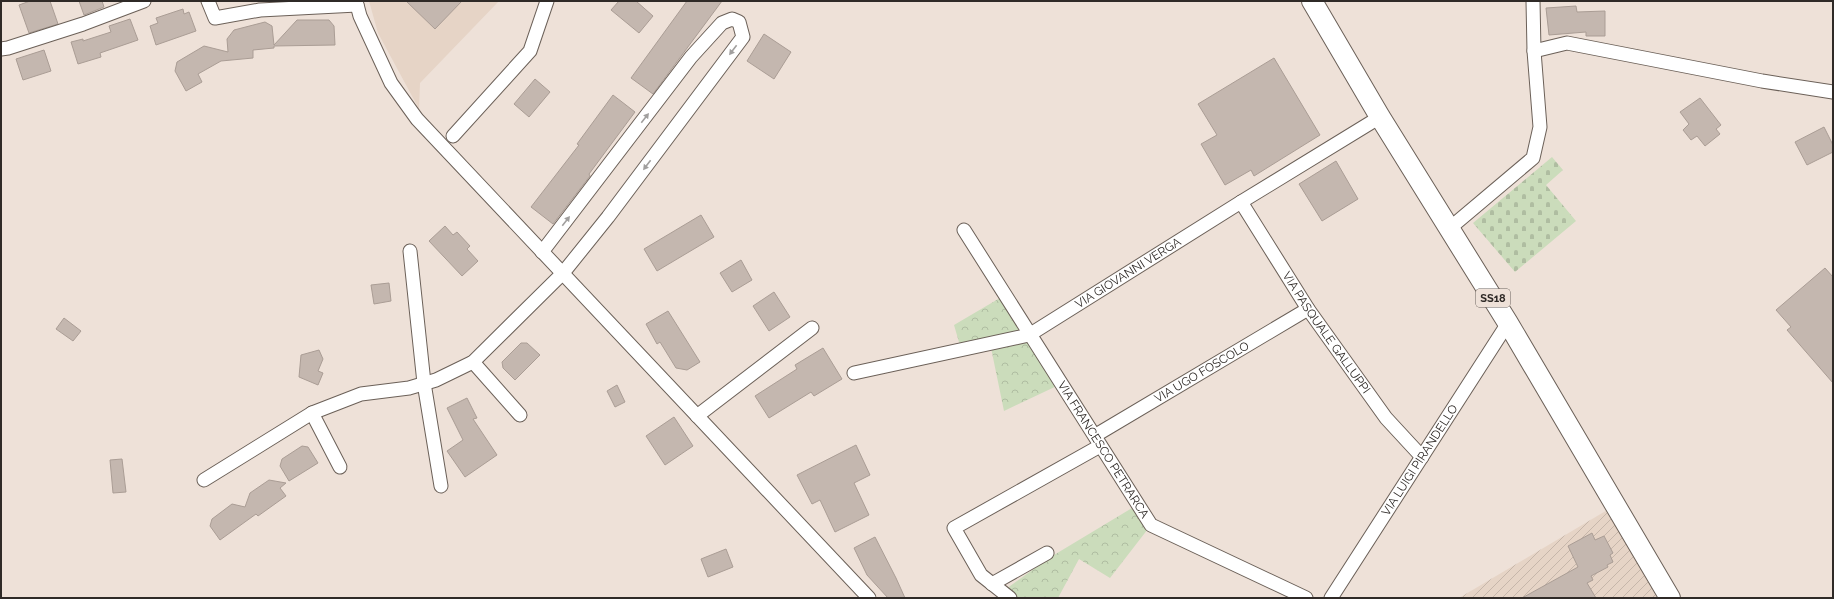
<svg xmlns="http://www.w3.org/2000/svg" width="1834" height="599" font-family="Raleway,sans-serif">
  <style>
    .built { fill: #e6d4c6 }
    .industrial { fill: url(#industrial-furrows) }
    .forest { fill: url(#forest-crowns) }
    .cemetery { fill: url(#cemetery-stones) }
    .building { fill: #c4b7af; stroke: #aa9d95 }
    .lines { fill: none; stroke-linecap: round; stroke-linejoin: round }
    .street-casing { stroke: #6b6058; stroke-width: 15 }
    .primary-casing { stroke: #6b6058; stroke-width: 22 }
    .street { stroke: #fff; stroke-width: 13 }
    .primary { stroke: #fff; stroke-width: 20 }
    .oneway { fill: #a19f9e }
    .labels { text-anchor: middle; dominant-baseline: central; stroke-width: 3; stroke-linejoin: round; paint-order: stroke }
    .shield { fill: #eee1d8; stroke: #68615c; stroke-width: 1 }
    .shield-label { font-size: 11px; font-weight: bold; fill: #2f2a27 }
    .street-label { font-size: 12px; fill: #2f2a27; stroke: #eee1d8 }
  </style>
  <defs>
    <pattern id="industrial-furrows" width="10" height="10" patternUnits="userSpaceOnUse"><rect width="10" height="10" fill="#e6d4c6"/><path d="M-1 1l2-2M0 10L10 0M9 11l2-2" fill="none" stroke="#c6b6aa"/></pattern>
    <pattern id="forest-crowns" width="20" height="18" patternUnits="userSpaceOnUse"><rect width="20" height="18" fill="#cbdcbb"/><path d="M2 6a3 3 0 1 1 6 0M12 15a3 3 0 1 1 6 0" fill="none" stroke="#afbda1"/></pattern>
    <pattern id="cemetery-stones" width="16" height="16" patternUnits="userSpaceOnUse"><rect width="16" height="16" fill="#cbdcbb"/><path d="M2 7V4a2 2 0 0 1 4 0v3zM10 15v-3a2 2 0 0 1 4 0v3z" fill="#afbda1"/></pattern>
  </defs>
  <rect width="100%" height="100%" fill="#eee1d8"/>
  <!-- built -->
  <path class="built" d="M369,1H499L420,83L419,109L378,33Z"/>
  <!-- industrial -->
  <path class="industrial" d="M1609,509L1657,598H1459Z"/>
  <!-- forest -->
  <path class="forest" d="M1005,295L1061,384L1004,411L990,343L961,349L954,325Z
    M1137,505L1151,525L1110,578L1079,559L1058,598H1010L1006,589L1049,558Z"/>
  <!-- cemetery -->
  <path class="cemetery" d="M1552,157L1563,170L1546,185L1576,221L1515,272L1473,223Z"/>
  <!-- building -->
  <path class="building" d="M30,1H50L58,24L29,33L19,5Z
    M79,1H102L104,7L84,15Z
    M406,1H462L435,29Z
    M619,1H636L653,16L639,33L611,10Z
    M687,1H722L653,94L631,78Z
    M1576,6L1577,12L1605,11V36H1586V32L1549,35L1546,8Z
    M183,9L184,14L189,12L196,31L156,45L150,26L158,23L156,18Z
    M130,19L138,40L100,53L101,57L78,64L71,42L83,39V41L111,32L109,26Z
    M297,20H329L334,26L335,45L274,46V48L253,50V58L221,61L198,74L202,82L186,91L175,71L177,62L204,46L228,52L227,39L234,30L265,22L272,26L274,45Z
    M764,34L791,52L774,79L747,61Z
    M44,50L51,71L23,80L16,59Z
    M1274,58L1320,135L1254,176L1251,170L1225,185L1201,144L1217,135L1198,104Z
    M535,79L550,92L529,117L514,104Z
    M613,95L635,112L589,174L590,176L553,224L531,207L579,145L577,144Z
    M1700,98L1721,125L1716,129L1720,134L1705,146L1697,136L1691,140L1683,130L1689,124L1680,112Z
    M1824,127L1833,145V152L1807,165L1795,142Z
    M1336,161L1358,199L1322,221L1299,184Z
    M701,215L714,237L657,271L644,249Z
    M445,226L453,235L457,232L470,246L467,249L478,261L462,276L429,241Z
    M741,260L752,280L732,292L720,273Z
    M1825,268L1833,277V383L1787,330L1791,327L1776,310Z
    M389,283L391,301L374,304L371,285Z
    M774,292L790,317L769,331L753,306Z
    M668,311L700,362L687,370L676,368L660,342L657,344L646,324Z
    M64,318L81,331L73,341L56,329Z
    M521,343H527L540,355L515,380L503,368L502,362Z
    M823,348L842,379L814,396L811,392L769,418L755,396L797,369L795,365Z
    M319,350L323,359L318,371L323,373L318,385L299,377L301,355Z
    M617,385L625,402L615,407L607,391Z
    M467,398L477,418L473,419L497,455L465,477L447,451L463,440L447,408Z
    M674,417L693,446L665,465L646,436Z
    M856,445L870,475L854,483L869,515L835,532L820,500L812,504L797,475Z
    M302,446L308,447L318,463L289,481L280,466L282,459Z
    M122,459L126,492L113,493L110,460Z
    M269,480L286,483L280,488L286,496L258,516L256,514L220,540L210,526L212,519L232,504L245,507L250,493Z
    M1592,533L1595,540L1604,536L1613,553L1610,555L1613,562L1607,565L1608,567L1591,576L1593,580L1587,583L1596,598H1522L1578,567L1568,546Z
    M875,537L896,578L905,598H888L867,575L854,548Z
    M726,549L733,567L708,577L701,559Z"/>
  <g class="lines">
    <defs>
      <g id="street">
        <path d="M208,1L215,18L260,10L357,5"/>
        <path d="M356,1L360,16L391,83L417,119L869,598"/>
        <path d="M1,49L8,48L83,24L144,1"/>
        <path d="M1534,51L1567,43L1762,81L1833,92"/>
        <path d="M453,136L530,51L547,1"/>
        <path id="s1" d="M1241,202L1308,309L1386,418L1422,457"/>
        <path d="M1450,228L1533,158L1540,127L1534,51L1533,1"/>
        <path id="s2" d="M964,230L1151,525L1306,598"/>
        <path d="M410,251L424,383L441,486"/>
        <path d="M473,362L520,415"/>
        <path id="s3" d="M854,373L1029,335L1241,202L1380,117"/>
        <path d="M312,413L340,467"/>
        <path d="M697,416L812,328"/>
        <path id="s4" d="M1096,435L1308,309"/>
        <path d="M204,480L312,413L361,394L409,388L436,380L473,362L563,273L608,217L743,37L739,22L732,19L722,23L691,57L542,252"/>
        <path d="M992,584L1047,553"/>
        <path d="M1010,598L981,575L954,528L1100,446"/>
        <path id="s5" d="M1331,598L1508,323"/>
      </g>
      <path id="primary" d="M1312,1L1380,117L1508,323L1670,598"/>
    </defs>
    <!-- street casing -->
    <use href="#street" class="street-casing"/>
    <!-- primary casing -->
    <use href="#primary" class="primary-casing"/>
    <!-- street -->
    <use href="#street" class="street"/>
    <!-- primary -->
    <use href="#primary" class="primary"/>
  </g>
  <!-- one-way arrows -->
  <defs><path id="oneway-solid" d="M-6-.8H1V-3.2L6.5 0L1 3.2V.8H-6Z"/></defs>
  <g class="oneway">
    <use href="#oneway-solid" transform="translate(733 50) rotate(127)"/>
    <use href="#oneway-solid" transform="translate(645 118) rotate(-52)"/>
    <use href="#oneway-solid" transform="translate(647 165) rotate(127)"/>
    <use href="#oneway-solid" transform="translate(566 221) rotate(-52)"/>
  </g>
  <g class="labels">
    <!-- shield labels -->
    <rect class="shield" x="1476" y="289" width="34" height="18" rx="3"/>
    <g class="shield-label">
      <text x="1493" y="298">SS18</text>
    </g>
    <!-- street labels -->
    <g class="street-label">
      <text stroke="none"><textPath href="#s3" startOffset="296">VIA GIOVANNI VERGA</textPath></text>
      <text stroke="none"><textPath href="#s1" startOffset="156">VIA PASQUALE GALLUPPI</textPath></text>
      <text stroke="none"><textPath href="#s4" startOffset="123">VIA UGO FOSCOLO</textPath></text>
      <text stroke="none"><textPath href="#s2" startOffset="260">VIA FRANCESCO PETRARCA</textPath></text>
      <text stroke="none"><textPath href="#s5" startOffset="164">VIA LUIGI PIRANDELLO</textPath></text>
    </g>
  </g>
  <!-- border -->
  <rect width="1834" height="599" fill="none" stroke="#2f2a27" stroke-width="4"/>
</svg>
